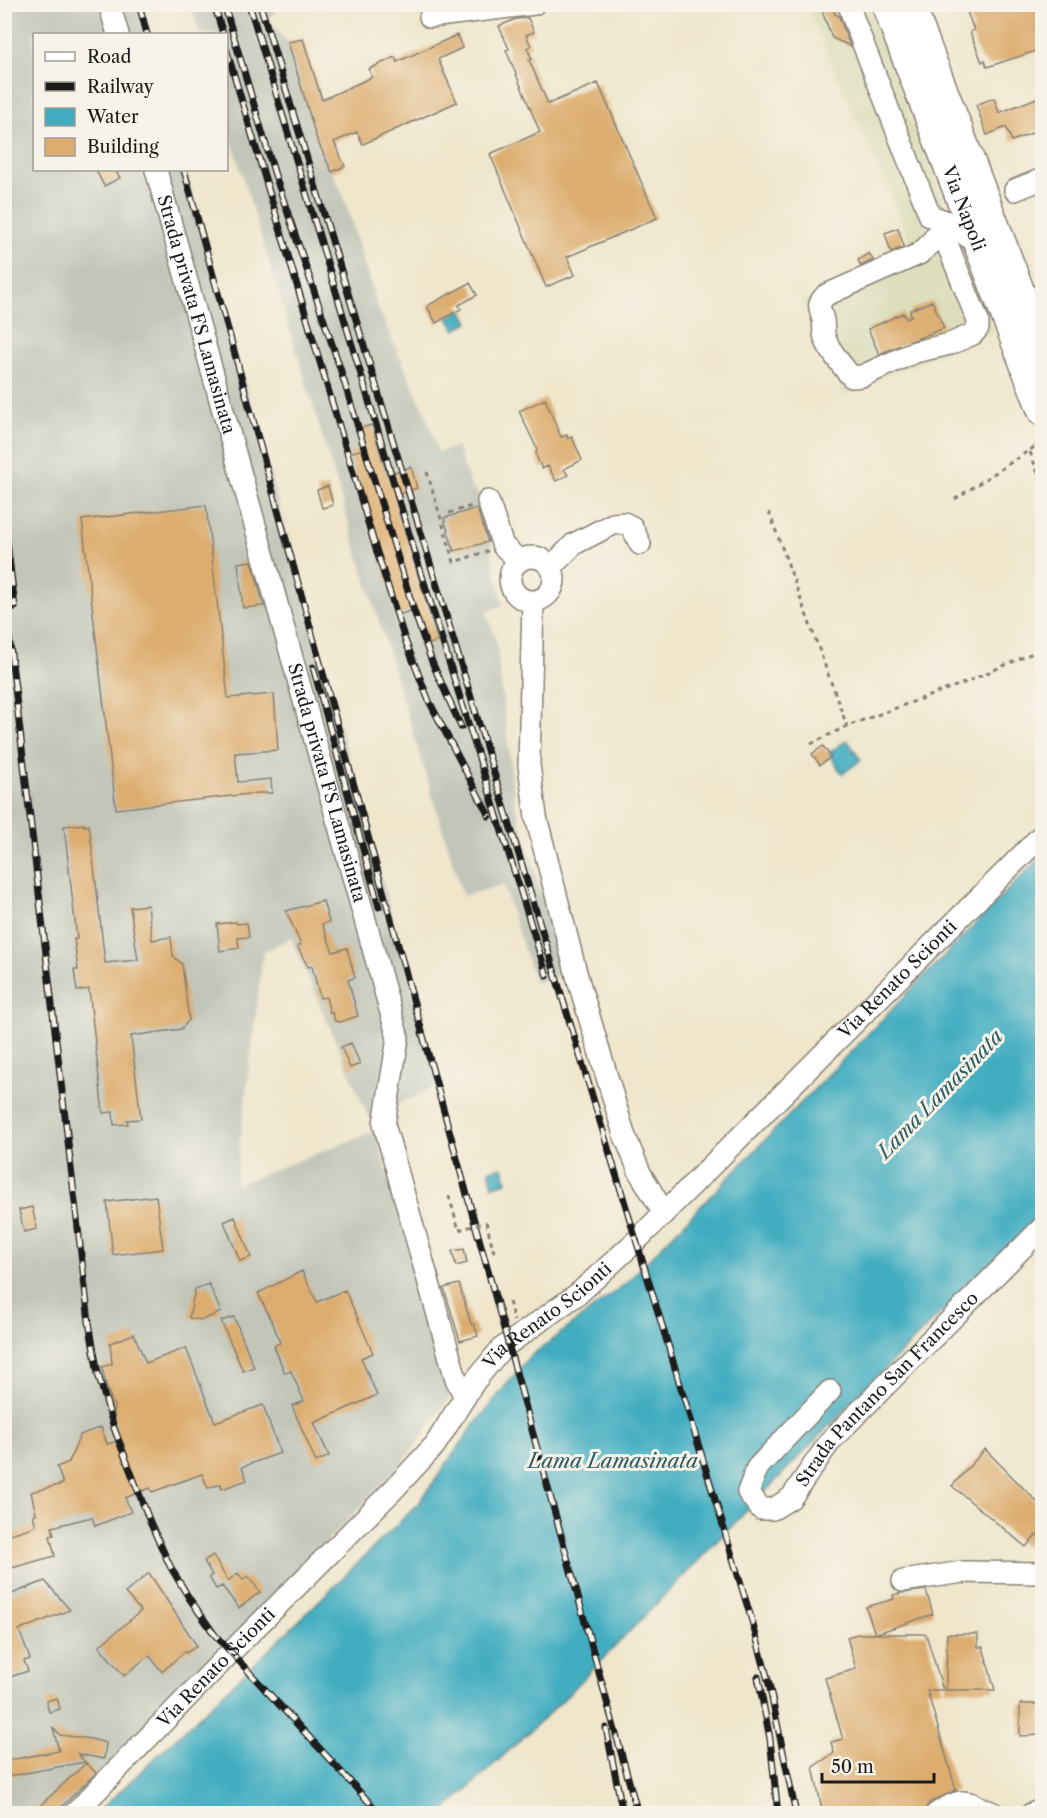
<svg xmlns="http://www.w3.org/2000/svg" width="1047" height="1818" font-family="'Libre Caslon Text',serif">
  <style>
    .built { fill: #dcdebc }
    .industrial { fill: #c2c6b9 }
    .water { fill: #42adc1; stroke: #2f646e; stroke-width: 1.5 }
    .building { fill: #ddad6f }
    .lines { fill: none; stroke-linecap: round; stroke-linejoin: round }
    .minor-casing { stroke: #868174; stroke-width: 24 }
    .major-casing { stroke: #868174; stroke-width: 30 }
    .path { stroke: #868174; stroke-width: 3; stroke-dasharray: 4.5 4.5; stroke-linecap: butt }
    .minor { stroke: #fff; stroke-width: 21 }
    .major { stroke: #fff; stroke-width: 27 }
    .rail-casing { stroke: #1c1c1c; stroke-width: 7 }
    .rail { stroke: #f7f3e8; stroke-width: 4.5; stroke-dasharray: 14; stroke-linecap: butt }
    .path-bridge { stroke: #868174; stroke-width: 3; stroke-dasharray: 4.5 4.5; stroke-linecap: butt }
    .labels { text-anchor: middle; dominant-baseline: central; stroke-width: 6; stroke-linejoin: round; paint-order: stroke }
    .street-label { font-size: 18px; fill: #1c1c1c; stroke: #f7f3e8 }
    .water-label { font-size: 20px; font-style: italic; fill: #2d5d66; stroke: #f7f3e8 }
  </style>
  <rect width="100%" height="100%" fill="#f7f3e8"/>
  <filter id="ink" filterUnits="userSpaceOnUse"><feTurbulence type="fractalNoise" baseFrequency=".0167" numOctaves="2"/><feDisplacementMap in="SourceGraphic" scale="12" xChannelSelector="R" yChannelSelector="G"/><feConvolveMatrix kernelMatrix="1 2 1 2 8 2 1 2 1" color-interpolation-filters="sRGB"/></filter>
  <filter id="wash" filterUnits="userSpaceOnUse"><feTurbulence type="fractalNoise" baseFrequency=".008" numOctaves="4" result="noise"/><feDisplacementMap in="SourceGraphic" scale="24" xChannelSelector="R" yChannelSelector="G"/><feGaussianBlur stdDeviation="1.35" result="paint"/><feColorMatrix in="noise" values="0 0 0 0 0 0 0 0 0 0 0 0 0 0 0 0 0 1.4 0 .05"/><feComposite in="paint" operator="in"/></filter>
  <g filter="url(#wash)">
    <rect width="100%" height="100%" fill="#efe6cc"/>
    <!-- built -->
    <path class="built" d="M806,5H867L994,330L844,395L802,301L915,252Z"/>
    <!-- industrial -->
    <path class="industrial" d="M5,5H140L148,34H34V170H186L439,1085L369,1118L291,938L263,952L235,1185L375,1131L453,1393L400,1466L65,1813L5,1814Z
      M191,5H278L279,8L269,18L273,26L288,42L317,140L343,195L378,308L427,417L438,452L457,447L472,490L476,489L493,545L491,551L503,605L486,612L496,639L515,804L566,973L535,983L503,885L463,896L227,125L226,34H200Z"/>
    <!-- water -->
    <path class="water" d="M461,309L469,322L455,330L447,316Z
      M847,740L861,760L842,774L829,753Z
      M1042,855V1212L859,1395L562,1701L442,1813L96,1814L271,1648L419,1503L471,1429L528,1358L625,1284Z
      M503,1167L507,1182L493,1186L489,1170Z"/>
    <g id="blocks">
      <!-- building -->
      <path class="building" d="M832,4L835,14L839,16L850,46L832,38L821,8Z
        M964,4H1042V49L987,67L985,60L982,62L970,32L974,30Z
        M528,18L534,32L526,35L531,46L527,48L532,59L529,60L548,104L598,83L657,218L567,257L575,275L546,287L490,154L540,132L506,50L509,49L499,26L516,19Z
        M457,35L462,48L438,59L457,102L363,144L357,132L334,142L345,166L332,172L317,140L288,42L303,39L322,100L372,77L369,69L395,57L397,62Z
        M1039,97L1042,107V129L1012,141L1006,127L987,135L976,105L994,98L999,113Z
        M96,170H115L120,178L104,186Z
        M898,228L904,247L891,252L885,233Z
        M869,253L873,260L861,266L858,260Z
        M470,283L477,295L459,305L461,309L436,323L427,306Z
        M932,301L944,328L879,354L868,329L903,313L906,318L911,316L910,310Z
        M545,399L561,437L567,435L568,439L572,437L582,460L564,469L568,475L556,481L548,466L542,469L536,455L537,449L519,411Z
        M372,425L387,474L411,467L417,488L394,496L438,641L427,645L416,609L398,615L349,453L367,448L361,428Z
        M328,486L333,505L322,508L317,490Z
        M206,505L228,698L274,694L278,750L235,753L238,782L271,779L272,793H258L116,809L82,520Z
        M477,508L488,542L454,551L444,518Z
        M252,561L264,606L243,608L238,563Z
        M823,746L831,757L820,765L812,754Z
        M84,824V826L89,825L90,831L105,963L138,960L130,907L148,905L152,940L171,937L173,956L182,964L189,1020L181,1029L131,1036L141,1119L127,1120L128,1124L114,1125L113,1112L103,1113L89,989L77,991L74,970H78L74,939H77L64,826Z
        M323,901L329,922L322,924L333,952L347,948L355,978L348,980L358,1016L340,1022L335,1021L332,1012L330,1013L326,997L320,998L312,966L308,967L297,946L301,945L286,911Z
        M236,922L237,924L247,923L249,937L238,938L239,948L220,951L217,924Z
        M351,1043L360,1064L350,1068L341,1047Z
        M156,1196L163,1249L113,1255L107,1202Z
        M32,1207L37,1229L24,1232L19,1210Z
        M235,1217L251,1257L240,1261L224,1222Z
        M464,1249L467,1263L456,1266L452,1251Z
        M302,1271L317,1302L345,1290L373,1353L361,1358L377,1395L314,1423L329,1456L316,1462L292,1406L304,1401L291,1371L285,1373L274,1346L280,1343L274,1326L258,1293Z
        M209,1284L221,1312L202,1320L189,1318L195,1289Z
        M459,1284L471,1324H474L478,1336L460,1341L444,1288Z
        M234,1317L254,1367L243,1371L221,1321Z
        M134,1334L146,1363L186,1348L215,1422L263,1405L280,1453L242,1467L247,1480L222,1489L221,1484L208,1488L202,1474L152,1492L150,1488L125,1498L131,1512L95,1526L92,1517L52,1527L54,1535L50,1536L55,1556L4,1570V1536L36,1526L33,1515L36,1514L31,1492L63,1484L57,1467L69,1462L80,1435L101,1427L107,1444L118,1441L114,1422V1407L106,1385L102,1367L112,1364L110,1343Z
        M985,1449L1042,1507V1536L1036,1535L1026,1547L952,1486Z
        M213,1555L228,1581L238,1573L243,1580L248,1576L260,1592L239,1608L222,1586L216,1589L209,1577L212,1575L204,1561Z
        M149,1573L197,1646L186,1653L185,1651L162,1672L149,1655L124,1676L99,1646L141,1611L125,1593Z
        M45,1581L70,1610L19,1630L30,1659L24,1661L28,1671L4,1679V1597Z
        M926,1590L933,1614L875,1634L866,1607L894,1599L893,1595L901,1593Z
        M858,1634H926L943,1690H927L956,1790L929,1803L923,1814H823L813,1767L834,1753L831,1742L843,1739L825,1678L856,1669L847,1637Z
        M947,1634H978V1647H983L995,1690H946Z
        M57,1698L60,1709L49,1712L46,1701Z
        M1020,1704H1042V1735L1020,1736Z
        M53,1728L60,1735L91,1739L106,1743L104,1759L78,1754L85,1762L4,1777V1761L59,1751Z
        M86,1763L96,1773L54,1814H31Z"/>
    </g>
  </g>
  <g filter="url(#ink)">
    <use href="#blocks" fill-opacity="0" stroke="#868174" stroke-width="1.5"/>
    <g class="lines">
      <defs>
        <g id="minor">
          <path d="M109,4L118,34"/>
          <path d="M849,4L853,18L930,216L951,223L979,246"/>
          <path d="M430,17L534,4"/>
          <path id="s1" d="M156,170L398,1038L384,1124L456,1379L465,1397"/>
          <path d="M1015,190L1042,179"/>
          <path d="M937,234L946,241L978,321V328L973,334L950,344L915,352L862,376L852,377C845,370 828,348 825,338C823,332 824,326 823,320C820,307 816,305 826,295L919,254L929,245Z"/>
          <path d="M488,501L503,546L519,560"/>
          <circle cx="532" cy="579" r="22"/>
          <path d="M551,567L574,544L613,524L624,523L632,527L640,544"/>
          <path d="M533,602L529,765L536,817L577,976L624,1134L640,1173L664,1213"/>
          <path id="s2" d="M830,1391L757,1468L748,1492L761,1509H773L791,1498L831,1440L1042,1228"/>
          <path d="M903,1581L963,1572L1042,1573"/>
          <path id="s3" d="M74,1814L231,1652L392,1491L435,1445L474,1382L501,1349L579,1293L636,1241L1042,835"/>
          <path d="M936,1814C964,1795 965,1801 995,1814"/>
          <path d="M1031,1814L1042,1810"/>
        </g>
        <g id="major">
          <path id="s4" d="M885,4L1042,412"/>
          <path d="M911,4L1042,347"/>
        </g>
      </defs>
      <!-- minor casing -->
      <use href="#minor" class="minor-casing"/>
      <!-- major casing -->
      <use href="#major" class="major-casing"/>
      <!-- path -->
      <path class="path" d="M1030,452L1042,484
        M427,472L454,562L488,551
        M955,499L1042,442
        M769,512L847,726
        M449,513L472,506
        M811,744L847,726L964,683L1042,649
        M449,1196L459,1230
        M486,1222L495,1256
        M509,1302L514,1321"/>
      <!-- minor -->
      <use href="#minor" class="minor"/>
      <!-- major -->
      <use href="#major" class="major"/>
      <defs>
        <path id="rail" d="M139,4L147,34
          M214,4L223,34
          M224,4L274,172L340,368L414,611L432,662L461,727
          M249,4L414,550L547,976
          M260,4L752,1621L769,1684L796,1814
          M226,48L375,546L405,640L429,701L489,816
          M184,170L638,1814
          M4,517L15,607
          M4,594L89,1322L98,1374L114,1428L150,1522L170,1566L189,1598L215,1635L380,1814
          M313,667L379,907
          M758,1677L770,1739L778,1814
          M606,1728L623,1814"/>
      </defs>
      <!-- rail casing -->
      <use href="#rail" class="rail-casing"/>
      <!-- rail -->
      <use href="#rail" class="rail"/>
      <!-- path-bridge -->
      <path class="path-bridge" d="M459,1230L486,1222"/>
    </g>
  </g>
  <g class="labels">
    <!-- street labels -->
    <g class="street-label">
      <text stroke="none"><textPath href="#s4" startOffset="219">Via Napoli</textPath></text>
      <text stroke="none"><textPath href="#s1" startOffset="150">Strada privata FS Lamasinata</textPath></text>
      <text stroke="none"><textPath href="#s1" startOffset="636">Strada privata FS Lamasinata</textPath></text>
      <text stroke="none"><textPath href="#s3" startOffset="1176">Via Renato Scionti</textPath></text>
      <text stroke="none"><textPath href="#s3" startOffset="690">Via Renato Scionti</textPath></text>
      <text stroke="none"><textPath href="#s2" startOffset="332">Strada Pantano San Francesco</textPath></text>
      <text stroke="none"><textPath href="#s3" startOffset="204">Via Renato Scionti</textPath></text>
    </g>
    <!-- water labels -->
    <g class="water-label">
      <text transform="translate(940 1094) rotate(-46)">Lama Lamasinata</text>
      <text x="613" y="1461">Lama Lamasinata</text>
    </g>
  </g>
  <!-- margin -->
  <rect width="1047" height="1818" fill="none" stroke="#f7f3e8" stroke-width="24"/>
  <!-- legend -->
  <rect x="33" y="33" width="195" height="138" fill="#f7f3e8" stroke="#9f9d96" stroke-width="1.5"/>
  <rect x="45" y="52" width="30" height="9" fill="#ffffff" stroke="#9f9d96" stroke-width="1.5"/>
  <text x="87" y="63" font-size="18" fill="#1c1c1c">Road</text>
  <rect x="45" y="82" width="30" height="9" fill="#1c1c1c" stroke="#9f9d96" stroke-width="1.5"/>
  <text x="87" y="93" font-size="18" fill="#1c1c1c">Railway</text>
  <rect x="45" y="108" width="30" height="18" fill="#42adc1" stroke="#9f9d96" stroke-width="1.5"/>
  <text x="87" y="123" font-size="18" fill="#1c1c1c">Water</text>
  <rect x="45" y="138" width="30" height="18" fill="#ddad6f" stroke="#9f9d96" stroke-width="1.5"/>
  <text x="87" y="153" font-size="18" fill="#1c1c1c">Building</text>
  <!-- scale -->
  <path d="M822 1773v9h112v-9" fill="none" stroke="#1c1c1c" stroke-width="3"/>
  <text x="831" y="1773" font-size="18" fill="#1c1c1c" stroke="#f7f3e8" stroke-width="4.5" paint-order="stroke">50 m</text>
</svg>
